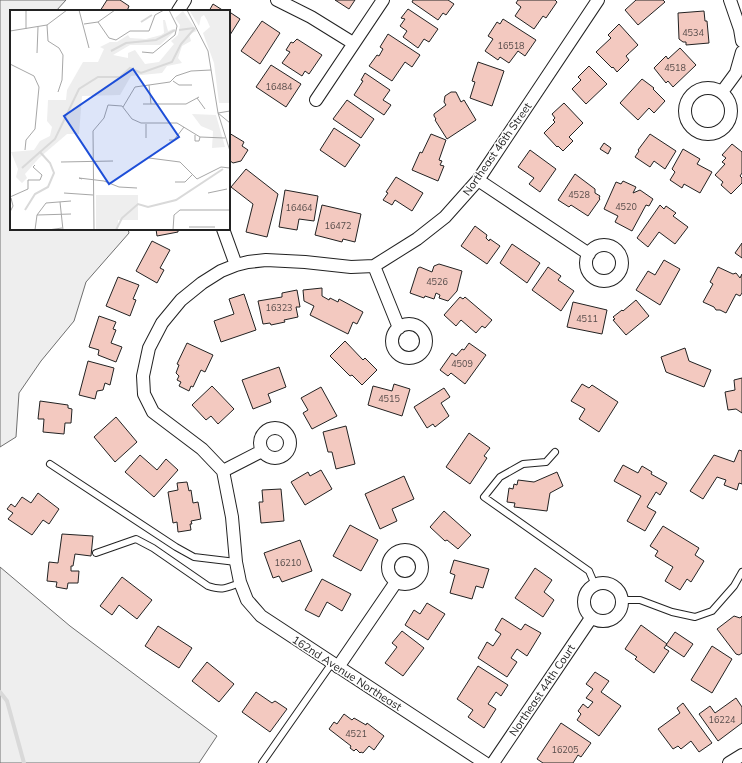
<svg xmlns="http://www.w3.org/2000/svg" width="742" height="763" font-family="Mulish,sans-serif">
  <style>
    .green { fill: #eee; stroke: #6f6f6f }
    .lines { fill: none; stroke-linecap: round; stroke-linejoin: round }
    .stream { stroke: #d9d9d9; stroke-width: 4 }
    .building { fill: #f3c9c0; stroke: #222 }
    .lane-casing { stroke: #222; stroke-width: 8 }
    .street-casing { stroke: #222; stroke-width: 14 }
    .lane { stroke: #fff; stroke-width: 6 }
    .street { stroke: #fff; stroke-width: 12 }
    .labels { text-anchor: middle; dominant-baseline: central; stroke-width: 3; stroke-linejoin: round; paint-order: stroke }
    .number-label { font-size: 9px; fill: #564c4a }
    .street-label { font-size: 11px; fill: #222; stroke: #fff }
    .inset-river { fill: none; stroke: #d9d9d9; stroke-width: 2 }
    .inset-road { fill: none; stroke: #a7a7a7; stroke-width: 1 }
    .view { fill: #1d4ed8; fill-opacity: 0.15; stroke: #1d4ed8; stroke-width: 2 }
    .inset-edge { fill: none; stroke: #222; stroke-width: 2 }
  </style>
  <rect width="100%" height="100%" fill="#fff"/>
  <!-- green -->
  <path class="green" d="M0,0H66L56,11H11V229H128L129,233L86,282L74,321L41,361L19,393L16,437L0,447Z
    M0,567L70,626L217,736L199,763H0Z"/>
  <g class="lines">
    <!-- stream -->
    <path class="stream" d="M0,692L7,701L24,763"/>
  </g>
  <!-- building -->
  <path class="building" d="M107,0H120L129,6L127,11H100Z
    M335,0H355L349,9Z
    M413,0H448L454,4L446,15L443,13L438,20L412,2Z
    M518,0H555L557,2L546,18L543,16L534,29L515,16L521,7L516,3Z
    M636,0H663L665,2L638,25L625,10Z
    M213,4L224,11H209Z
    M408,9L438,29L429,42L424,39L418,48L403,37L407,31L400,26L405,19L401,18Z
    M704,11L705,21H707L709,43L686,45V42H683L679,39L678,13Z
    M231,13L240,19L230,35L229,34V14Z
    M503,19L536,40L525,56L518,51L509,63L500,57L498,60L485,51L493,39L488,36L497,22L500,24Z
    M262,21L280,33L260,64L241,51Z
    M619,24L638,45L626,56L629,60L617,72L613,67L612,68L596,52L611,38L608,35Z
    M388,34L420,55L412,67L405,62L392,81L369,66L377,55L379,56L383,49L380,47Z
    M297,39L322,55L309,74L305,71L302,76L282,63L290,52L286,50L291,42L293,43Z
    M680,48L696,65L673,87L668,81L666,83L654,68L666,56L668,59Z
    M478,62L504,71L492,106L470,98L475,82L472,81Z
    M271,65L301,84L286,107L256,87Z
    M589,66L607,84L586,104L572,89L581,80L578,77Z
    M365,73L390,90L383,100L391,105L384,115L354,95L363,81L361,80Z
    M642,79L654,88L653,89L665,101L654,113L649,108L638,120L620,103Z
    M451,92H456L461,102L464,100L476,120L447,139L435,120L436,119L434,116V114L446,105L444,102L445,96Z
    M347,100L374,119L361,138L333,119Z
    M564,103L583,123L569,137L573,141L563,151L558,146L557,147L544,133L555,122L553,120L555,118L552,114Z
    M334,128L360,145L345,167L320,150Z
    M229,133L244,142L242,146L248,150L241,161L233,163L229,160Z
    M431,134L446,140L439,160L442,161L440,165L444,166L438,181L412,170L420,152L422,153Z
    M650,134L676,151L665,169L654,161L650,167L635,157L639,151L638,150Z
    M604,143L611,148L608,154L600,149Z
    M732,144L742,152V173L740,176L742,178V183L731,194L721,185L723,182L715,175L725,164L722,162L726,158L722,155Z
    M683,149L700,159L697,164L712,172L700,193L684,184L682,188L670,180L675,172L672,169Z
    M530,150L556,169L540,192L529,184L534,178L518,167Z
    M246,169L278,194L267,237L246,232L253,204L231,187Z
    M575,174L595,189V193L600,196L599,198L600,199L588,216L571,205L569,207L558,200Z
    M396,177L423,193L412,211L395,200L392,205L383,200L388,193L386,192Z
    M623,181L636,187L633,193L640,190L653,199L649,206L646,205L632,231L615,222L618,216L604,209L616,182L621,184Z
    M285,190L318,196L314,221L299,219L297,230L279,227Z
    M322,205L361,214L355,242L343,239L342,242L315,235Z
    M660,205L664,209L666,206L676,213L673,216L688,227L675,244L659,232L648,247L637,238Z
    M475,226L487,235L486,238L489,241L490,239L500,246L487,264L461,246Z
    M156,229H178V232L157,236Z
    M152,241L170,250L160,268L164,270L157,283L136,271Z
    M742,243V258L735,253Z
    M512,244L540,263L527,283L500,263Z
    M664,260L680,269L660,305L636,290L648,271L655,275Z
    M439,264L462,271L457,291L448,301L439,298L440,295L436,293L434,299L425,296L424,298L410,293L418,268L420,267L432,272L434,266Z
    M548,267L561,276L558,280L574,291L561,311L532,290Z
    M718,267L733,274L736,273L740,278L742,274V293L740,296L736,294L726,313L720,310H716L714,307L703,302L713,284L710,282Z
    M118,277L139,285L133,299L136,300L130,316L106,306Z
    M322,288V296L329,300L330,298L338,302L339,299L363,312L357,324L353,322L348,334L310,315L314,306L304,301L303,290Z
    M297,290L300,307H296L298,317L284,320L285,322L271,325L270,323L263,324L258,301L282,297V293Z
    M244,294L256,330L221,342L214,321L234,314L229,299Z
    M460,297L463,299L465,297L492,320L485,328L482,326L476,333L461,320L456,326L444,315Z
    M636,300L649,316L626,335L613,320L615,319L613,317L622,310L623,311Z
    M573,302L607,310L602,334L567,327Z
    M99,316L116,322L113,329L116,330L111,343L122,347L116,362L98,355L99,350L89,347Z
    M345,341L363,360L365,358L377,370L362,385L352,375L350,376L330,356Z
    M187,343L213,355L205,372L201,370L193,387L191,386L189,391L179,386L181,382L177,380L179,376L176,373L179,365L177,364Z
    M469,343L486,355L465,384L451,373L448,376L440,370L452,353L456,356L462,349L464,350Z
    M685,348L689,361L711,370L704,387L666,372L661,357Z
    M88,361L114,368L110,385L105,383L103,390L97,391L95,399L79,395Z
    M279,367L286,387L268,394L271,402L253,409L242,380Z
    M742,378V413L736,409L728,410L725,392L735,390L734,380Z
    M394,384L410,389L402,416L368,405L373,386L392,391Z
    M582,384L589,388L592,385L618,402L599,432L579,419L585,409L571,401Z
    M212,386L234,409L218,424L211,416L206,420L192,405Z
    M321,387L337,416L312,429L303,413L308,410L301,398Z
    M444,388L450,397L441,403L449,416L435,427L433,424L427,428L414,407Z
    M40,401L68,405V408L72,409L71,423H65L64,434L43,432L44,419H38Z
    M116,417L137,442L115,462L94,437Z
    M346,426L355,464L336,469L332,452H328L323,432Z
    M469,433L490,448L484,456L487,458L470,484L446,467Z
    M739,450L742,451V484L739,483L737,490L724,485L726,480L717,477L703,499L690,491L714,455L734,462Z
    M140,455L157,470L166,459L178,470L154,497L125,472Z
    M623,465L638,473L642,466L652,472L651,474L667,483L660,495L656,492L647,507L656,512L645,531L627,521L641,496L614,481Z
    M321,470L332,489L305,505L291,482L308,472L310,476Z
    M557,472L563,486L550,493L547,511L514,507L515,503L507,502L509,488L513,489L514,484L517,485L518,480L534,482Z
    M404,476L414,499L392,509L397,521L380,529L365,494Z
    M187,482L189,491L191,490L193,503L198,502L201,519L191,521L192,524H190L191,530L178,532L177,522L173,523L168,492L178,490L177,483Z
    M281,489L284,521L261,523L259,502H263L262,490Z
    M38,493L59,509L49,524L43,520L32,535L8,519L13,513L7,509L11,504L15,507L22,497L31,503Z
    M444,511L471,535L458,549L447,540L445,541L430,527Z
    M350,525L378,540L361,571L333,556Z
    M663,526L699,548L695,555L704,561L691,582L687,579L680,590L665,581L673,567L655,556L658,551L650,546Z
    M62,534L93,536L91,556L75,554L73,566H71V571H79L78,583H68L67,589L56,587L57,582L47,581L49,562L58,563Z
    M300,540L312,571L282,582L279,576L273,578L264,553Z
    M454,560L489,569L483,588L476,586L472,599L450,593L455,575L450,573Z
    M535,568L552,580L544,592L554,600L543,617L515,598Z
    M122,577L152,600L137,619L119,605L112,615L100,606Z
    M322,579L351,594L342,611L327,602L319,617L305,610Z
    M427,603L445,614L428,640L405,625L414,610L420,614Z
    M734,616L740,618L742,616V653L739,655L736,654L717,629Z
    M502,618L521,630L525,624L541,633L527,656L517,649L511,658L517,662L507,677L478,658L487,642L493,646L501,634L495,630Z
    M641,625L667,644L664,648L669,651L654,673L635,659L637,657L625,649Z
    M158,626L192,648L179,668L145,646Z
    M402,631L424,648L403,676L385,663L397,647L392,643Z
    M675,632L693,644L684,657L666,645Z
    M712,646L732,659L712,693L691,680Z
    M207,662L234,684L219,702L192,681Z
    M478,666L508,685L501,696L496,692L488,704L496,709L484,728L468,717L473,710L457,699Z
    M595,672L609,681L601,692L621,706L599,736L577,720L581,714L578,711L583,704L588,708L593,702L586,698L593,689L586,684Z
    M256,692L272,703L275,701L287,709L270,732L242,712Z
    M736,698L742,707V723L718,741L699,714L710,706L715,713Z
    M683,703L712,743L699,752L691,741L681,749L678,746L673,749L658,729L680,713L677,708Z
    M344,714L352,720L354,718L366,725L367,723L384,736L374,750L369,746L363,753L361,752L360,753L356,749L354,751L350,748L351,746L329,729L334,722L337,724Z
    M561,723L591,743L581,757L578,755L573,763H543L537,759Z"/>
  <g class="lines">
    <defs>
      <path id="lane" d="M555,452L546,462L523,464L500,477L484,497L589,571L595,585
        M50,464L176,547L194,557L236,562
        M96,553L136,539L153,548L208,586C223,591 226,588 240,583
        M621,600H640L672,612L695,617L712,611L734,586L742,572
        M262,763L332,663"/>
      <path id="street" d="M277,0L311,17L353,43
        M730,0L740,29L742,41
        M178,11L185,0
        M685 111a23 23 0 1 1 46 0a23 23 0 1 1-46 0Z
        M722,92L736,73L742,52
        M316,100L383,0
        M478,180L589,254
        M223,229L236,265
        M586 263a18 18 0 1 1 36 0a18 18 0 1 1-36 0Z
        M374,266L399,328
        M392 341a17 17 0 1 1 34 0a17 17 0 1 1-34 0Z
        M260 443a15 15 0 1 1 30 0a15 15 0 1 1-30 0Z
        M223,471L262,451
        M388 567a17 17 0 1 1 34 0a17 17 0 1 1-34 0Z
        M584 602a19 19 0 1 1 38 0a19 19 0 1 1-38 0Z
        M338,667L396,582
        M485,763L261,616L247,600L240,582L236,562L232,517L223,471L202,449L153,412L144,394L143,376L149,348L162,323L181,300L202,283L221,271L236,265L248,262L266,260L305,262L351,267L374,266L417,239L445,217L478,180L598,0
        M493,763L591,618
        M729,763L742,755"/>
    </defs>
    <!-- lane casing -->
    <use href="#lane" class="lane-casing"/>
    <!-- street casing -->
    <use href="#street" class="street-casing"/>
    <!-- lane -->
    <use href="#lane" class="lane"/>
    <!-- street -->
    <use href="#street" class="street"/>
  </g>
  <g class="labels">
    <!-- number labels -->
    <g class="number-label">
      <text x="693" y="32">4534</text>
      <text x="511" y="45">16518</text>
      <text x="675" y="67">4518</text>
      <text x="279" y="86">16484</text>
      <text x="579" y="194">4528</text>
      <text x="626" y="206">4520</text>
      <text x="299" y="207">16464</text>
      <text x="338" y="225">16472</text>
      <text x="437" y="281">4526</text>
      <text x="279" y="307">16323</text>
      <text x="587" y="318">4511</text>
      <text x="462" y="363">4509</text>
      <text x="389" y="398">4515</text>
      <text x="288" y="562">16210</text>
      <text x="722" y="719">16224</text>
      <text x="356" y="733">4521</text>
      <text x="565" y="749">16205</text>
    </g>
    <!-- street labels -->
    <g class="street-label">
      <text transform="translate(497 149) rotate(-55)">Northeast 46th Street</text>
      <text transform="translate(347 673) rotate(33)">162nd Avenue Northeast</text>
      <text transform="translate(542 690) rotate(-56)">Northeast 44th Court</text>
    </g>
  </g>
  <!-- overview -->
  <g transform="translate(10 10)">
    <rect width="220" height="220" fill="#fff"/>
    <path d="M179,0H220V93H209L204,53L193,23L200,17L197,10L194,5L191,7L189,16ZM173,1L187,21L179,24L181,31L172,36L168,48L172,53L157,56L152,63L121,66L110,85L72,86L69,124H57L29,148L15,164L17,168L12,173L6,167L8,159L1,142L24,140L30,131L40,126L42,117L37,111L38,90H56L57,80L73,52H88L94,39L90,37L100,32H107L118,25L120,28L136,29L151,25L154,23L153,10H155L158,21L163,19L165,21L150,35H120L103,45L118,48V43L125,40L135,54L149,52L164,34L161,31L168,25L170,15L165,8ZM182,104L206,105L215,137L202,138L203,121L191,116ZM86,185H128V210H108V220H86Z" fill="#eee"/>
    <path class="inset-river" d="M131,12L142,5M169,20L184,18M101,41L116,33L146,30L165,20M12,158L30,142M15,200L25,184L38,177L44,163L40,153L30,142L45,129L69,79L88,67H110L120,58L131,63L162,52L171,34L185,18M106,220L112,208L128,194L138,197L166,190L213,159"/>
    <path class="inset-road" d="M16,0V19M69,0L79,38M177,0L198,41L208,103L220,141M88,12L99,28L106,30L120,21H139L145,5L154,0M74,14L88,12L105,0M37,15L38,31L49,38L53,45L52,70L48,82M0,21L37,15L57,0M132,42L143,43L165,25L167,16L159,0M27,43L28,17M0,54L24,66L29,77L25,119L16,130L15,140M163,71L169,75H182M139,75L141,94M187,88L195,99M133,94H176L189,87M113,97L125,77L160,72L166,66L181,61L201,60M208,103L220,101M208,103L220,113M136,114V128M185,125V131H189L190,127M159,130H164L174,117M139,148L170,152L187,169L211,157L220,158M51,152L103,151M72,169L69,168L94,171L109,177L127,178M165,172H175L182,165M54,183L83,185M198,183L217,179M0,187L18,179V170H30L32,165L23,157L25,155M50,192L53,220M0,202L3,196L1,188M27,205L61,204M179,217H205M25,220L27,205L36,193L61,191M38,220L52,218M84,220L83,121L94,108L98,95L112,96L122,109L131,113H167L190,127L215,128M163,220L164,205L170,200H220"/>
    <path class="view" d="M123,59L169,127L99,174L54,106Z"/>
    <rect width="220" height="220" class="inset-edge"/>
  </g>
</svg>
